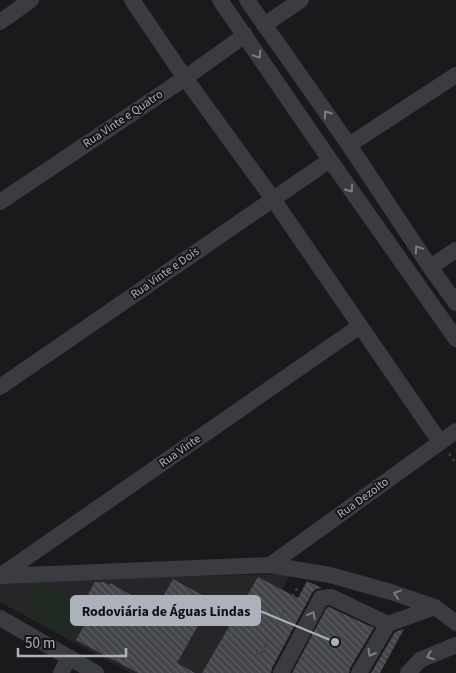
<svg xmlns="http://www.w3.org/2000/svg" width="456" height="673" font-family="'Source Sans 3',sans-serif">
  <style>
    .built { fill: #262629 }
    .park { fill: #212a22 }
    .building { fill: url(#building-back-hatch) }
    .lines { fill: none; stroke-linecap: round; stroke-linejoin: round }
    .path { stroke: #414348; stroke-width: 2.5; stroke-dasharray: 2.5 4; stroke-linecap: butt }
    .minor { stroke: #3b3c41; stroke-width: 16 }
    .oneway { stroke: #797d85 }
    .labels { text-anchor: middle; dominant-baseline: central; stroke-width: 4; stroke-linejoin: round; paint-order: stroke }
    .street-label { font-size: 12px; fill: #acb2bc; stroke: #151517 }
    .leader { fill: none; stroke: #acb2bc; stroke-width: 2 }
    .callout-dot { fill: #acb2bc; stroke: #151517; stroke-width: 2 }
    .callout { fill: #acb2bc; stroke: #acb2bc; stroke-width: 2 }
    .callout-label { font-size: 14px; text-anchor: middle; font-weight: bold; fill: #111 }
  </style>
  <defs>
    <pattern id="building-back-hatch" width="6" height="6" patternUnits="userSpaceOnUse" patternTransform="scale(1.25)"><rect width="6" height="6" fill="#444549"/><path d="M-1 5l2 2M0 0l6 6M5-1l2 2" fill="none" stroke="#5c5d61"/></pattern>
  </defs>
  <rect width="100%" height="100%" fill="#1a1a1c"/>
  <!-- built -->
  <path class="built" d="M291,574L238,673H130L0,602V585L2,581L97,578Z"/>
  <!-- park -->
  <path class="park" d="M41,582L89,608L72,638L24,611Z"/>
  <!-- building -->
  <path class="building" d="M258,577L298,598L307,581L322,588L316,589L312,593L272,668L271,673H202Z
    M173,579L217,603L205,625L200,622L177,663L195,673H138L76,640L92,611L82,605L95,582H104L109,585L110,583L156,609Z
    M327,607H329L374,628L350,668L349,673H292Z
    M404,629L380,673H371L395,632Z"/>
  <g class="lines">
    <!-- path -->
    <path class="path" d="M449,454L456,463
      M250,651L260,655L251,673
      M264,657L260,655L299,585"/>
    <!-- minor -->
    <path class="minor" d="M132,0L185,78L273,199L440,442
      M220,0L330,160L456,339
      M247,0L349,145L430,267L456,303
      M0,22L31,0
      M264,25L301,0
      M349,145L456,75
      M0,202L185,78L245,35
      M430,267L456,250
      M0,387L330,160
      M270,565L456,431
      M0,576L270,565L330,575L391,592L435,607L456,623
      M0,576L360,326
      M0,618L96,673
      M61,673L69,658
      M281,673L321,598L331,597L388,624
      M359,673L388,624L435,607
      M408,673L420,660L456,645"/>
  </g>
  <!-- one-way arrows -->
  <defs><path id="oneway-chevron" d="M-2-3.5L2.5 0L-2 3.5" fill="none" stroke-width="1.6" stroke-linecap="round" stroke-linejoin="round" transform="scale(1.25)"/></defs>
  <g class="oneway">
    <use href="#oneway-chevron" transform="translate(258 55) rotate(56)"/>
    <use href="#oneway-chevron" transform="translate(327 114) rotate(-125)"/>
    <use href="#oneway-chevron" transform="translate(350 189) rotate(55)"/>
    <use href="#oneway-chevron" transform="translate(418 249) rotate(-124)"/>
    <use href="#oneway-chevron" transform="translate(397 594) rotate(-162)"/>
    <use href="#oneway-chevron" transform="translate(312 615) rotate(-62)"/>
    <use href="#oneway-chevron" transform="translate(371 653) rotate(120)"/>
    <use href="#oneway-chevron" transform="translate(430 656) rotate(158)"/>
  </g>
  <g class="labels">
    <!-- street labels -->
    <g class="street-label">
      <text transform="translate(123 119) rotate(-34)">Rua Vinte e Quatro</text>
      <text transform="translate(165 273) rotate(-35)">Rua Vinte e Dois</text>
      <text transform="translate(180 451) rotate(-35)">Rua Vinte</text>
      <text transform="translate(363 498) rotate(-36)">Rua Dezoito</text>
    </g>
  </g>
  <!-- callouts -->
  <path class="leader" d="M335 642L260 611"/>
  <circle class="callout-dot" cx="335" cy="642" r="5"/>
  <rect class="callout" x="71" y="596" width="189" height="29" rx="5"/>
  <g class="callout-label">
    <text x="166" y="616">Rodoviária de Águas Lindas</text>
  </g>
  <!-- scale -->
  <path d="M18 648v8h108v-8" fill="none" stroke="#acb2bc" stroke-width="2.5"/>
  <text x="25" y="648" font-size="15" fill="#acb2bc" stroke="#151517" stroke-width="4" paint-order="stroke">50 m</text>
</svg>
